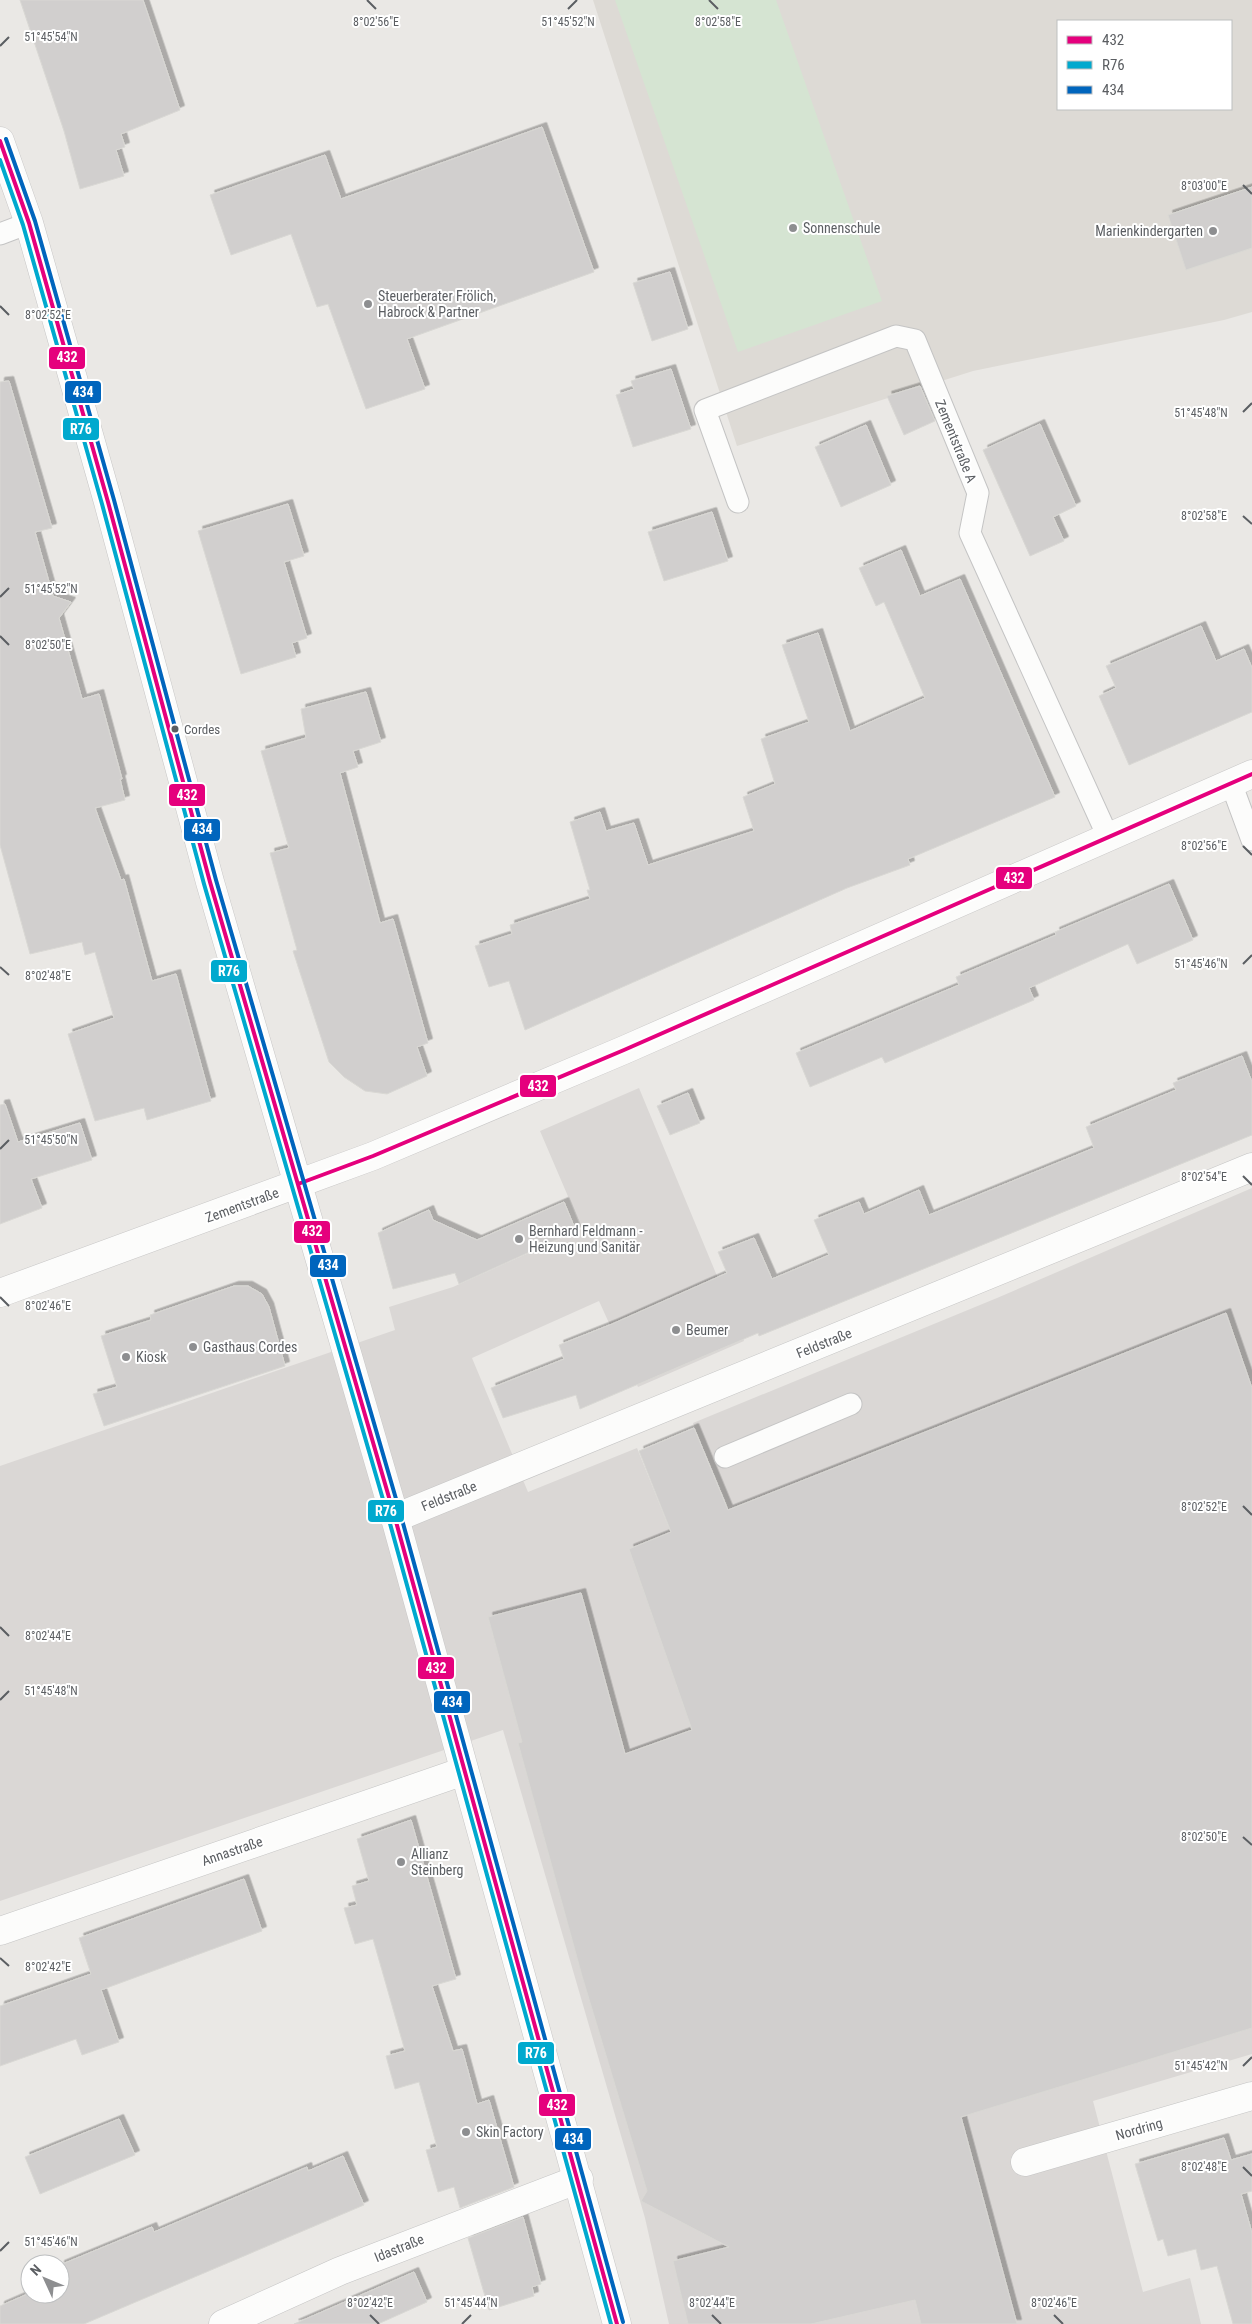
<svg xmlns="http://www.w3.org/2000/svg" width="1252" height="2324" font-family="'Roboto Condensed',sans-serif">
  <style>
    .industrial { fill: #dad7d5 }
    .education { fill: #dddad5; fill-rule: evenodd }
    .green { fill: #d5e4d2 }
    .building { fill: #d1cfce; stroke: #d9d8d4; filter: url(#shadow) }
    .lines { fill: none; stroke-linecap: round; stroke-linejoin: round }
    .lane-casing { stroke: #c4c4c4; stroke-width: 23 }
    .street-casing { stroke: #c4c4c4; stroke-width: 29 }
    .secondary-casing { stroke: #c7c6c6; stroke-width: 29 }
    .lane { stroke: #fcfcfb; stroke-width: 21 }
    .street { stroke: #fcfcfb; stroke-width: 28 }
    .secondary { stroke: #fcfcfb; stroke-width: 28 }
    .bus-1-casing { stroke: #fff; stroke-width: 8 }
    .bus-2-casing { stroke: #fff; stroke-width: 8 }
    .bus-3-casing { stroke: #fff; stroke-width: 8 }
    .bus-1 { stroke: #e5007d; stroke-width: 4 }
    .bus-2 { stroke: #00a9ce; stroke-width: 4 }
    .bus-3 { stroke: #0065bd; stroke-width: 4 }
    .ticks { fill: none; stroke: #5b5e62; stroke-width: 2 }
    .poi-dot { fill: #8d8e90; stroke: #fff; stroke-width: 2 }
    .bus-dot { fill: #5b5e62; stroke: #fff; stroke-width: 2 }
    .labels { text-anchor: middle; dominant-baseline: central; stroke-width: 4; stroke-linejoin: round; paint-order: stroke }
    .bus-label { font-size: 13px; fill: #5b5e62; stroke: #fff; text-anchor: start }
    .poi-label { font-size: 14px; fill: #5b5e62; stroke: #fff; text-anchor: start }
    .street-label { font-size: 14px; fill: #5b5e62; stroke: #fff }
    .ticks-label { font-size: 12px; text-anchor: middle; fill: #5b5e62; stroke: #fff; stroke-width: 4; stroke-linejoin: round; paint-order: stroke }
    .line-badge { stroke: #fff; stroke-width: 2 }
    .badge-label { font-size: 14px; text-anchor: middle; font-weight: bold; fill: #fff }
  </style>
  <defs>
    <filter id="shadow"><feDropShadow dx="4.5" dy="-4.5" stdDeviation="0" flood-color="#0004"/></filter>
  </defs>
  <rect width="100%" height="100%" fill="#eae8e5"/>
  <!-- industrial -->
  <path class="industrial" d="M639,1088L744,1341L638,1387L599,1301L472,1358L528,1492L637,1448L670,1530L727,1504L693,1423L997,1298L1252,1188V2054L1093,2101L1143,2292L1190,2278L1201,2324H669L645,2218L503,1730L0,1901V1466L395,1330L389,1307L453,1287L582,1229L540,1131Z"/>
  <!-- education -->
  <path class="education" d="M593,0H1252V312L1224,320L973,371L737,446ZM1058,21H1231V109H1058Z"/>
  <!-- green -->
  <path class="green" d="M615,0H776L882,301L738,352Z"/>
  <!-- building -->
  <path class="building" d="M20,0H143L180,110L121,134L125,147L116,150L124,176L80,189L64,131Z
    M542,127L594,272L407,339L425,389L366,409L328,304L317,307L291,234L231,255L210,195L325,155L341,199Z
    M1252,187V248L1186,270L1168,215Z
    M670,272L688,329L652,341L633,283Z
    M671,369L691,429L633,447L616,395L634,389L631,381Z
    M9,381L52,528L35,532L53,596L71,602L59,618L82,699L99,694L122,779H120L125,800L95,808L121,880L124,879L152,981L176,974L211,1101L147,1120L144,1108L95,1121L68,1034L114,1018L95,952L85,955L82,942L30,954L0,845V382Z
    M920,386L935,421L904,435L887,396Z
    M1040,424L1076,506L1053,517L1064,541L1030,556L983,450Z
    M866,425L891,485L841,507L815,447Z
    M288,504L304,556L284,562L307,638L292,643L296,657L241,674L198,531Z
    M712,512L728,561L664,581L648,532Z
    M901,550L920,596L960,579L1055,797L908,859L910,865L847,888L525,1030L509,981L489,987L475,946L512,934L510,925L590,899L587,890H590L570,822L600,812L606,831L634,823L648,865L754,831L743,797L775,784L761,739L809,722L782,645L818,633L850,731L925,698L884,602L876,606L859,568Z
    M1201,626L1216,661L1244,649L1252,668V712L1129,765L1099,696L1116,688L1106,666Z
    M366,692L381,742L353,751L358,767L340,773L380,923L393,919L428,1043L417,1047L427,1076L387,1094L365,1091L344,1077L329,1062L293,951L297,950L270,853L289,848L261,751L306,738L301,709Z
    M1169,884L1193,940L1137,964L1128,944L1029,988L1034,1000L885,1063L882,1057L810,1087L796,1053L959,985L956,977L1056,935L1055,932Z
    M1242,1056L1252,1082V1135L759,1336L758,1333L580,1409L576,1395L503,1418L491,1388L564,1359L559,1345L612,1324L727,1273L718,1252L754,1238L772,1279L829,1255L814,1220L859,1202L864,1214L919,1190L929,1215L1094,1148L1086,1127L1176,1090L1173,1083Z
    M688,1093L700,1123L670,1135L657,1106Z
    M5,1104L18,1142L80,1123L92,1160L31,1179L42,1208L0,1224V1105Z
    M564,1202L576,1231L459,1284L455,1273L393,1289L378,1233L429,1210L433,1220L477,1240Z
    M234,1286H248L262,1294L269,1307L285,1366L104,1426L93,1394L117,1387L101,1336L151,1320L150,1315Z
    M1226,1313L1252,1388V2028L961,2117L1017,2324H921L915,2300L811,2324H688L673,2261L729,2247L641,2201L647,2191L582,1976L518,1743L522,1742L488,1617L581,1593L625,1754L692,1730L629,1549L671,1532L639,1451L694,1428L728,1510Z
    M411,1820L456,1979L432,1986L453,2051L462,2049L477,2104L489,2100L514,2187L460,2208L454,2187L438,2192L426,2150L437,2147L419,2082L395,2089L386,2056L405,2051L373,1939L355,1944L344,1908L357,1905L352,1886L369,1881L357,1839Z
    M244,1879L262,1931L101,1990L119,2042L82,2055L76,2039L0,2066V2006L91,1974L79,1938Z
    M119,2119L135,2155L40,2194L25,2157Z
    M1224,2138L1231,2160L1252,2154V2191L1241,2194L1252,2233V2324H1233L1217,2266L1201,2270L1196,2249L1168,2256L1163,2239L1158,2241L1135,2164Z
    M343,2156L364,2205L84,2324H0V2306L30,2293L60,2294V2265L152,2227L154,2232L307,2167L308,2171Z
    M523,2217L541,2284L532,2287L534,2296L489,2310L468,2238Z
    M414,2272L427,2302L378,2324H294Z"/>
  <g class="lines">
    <defs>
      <path id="lane" d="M0,234L29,223
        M738,502L705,410L896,336L915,340L978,493L970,533L1109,839
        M1231,783L1252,840
        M725,1457L851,1404"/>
      <path id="street" d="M395,1518L1252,1167
        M0,1931L464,1771
        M1025,2162L1252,2096
        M223,2324L340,2271L579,2179"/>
      <path id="secondary" d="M0,141L29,223L108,502L210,882L395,1518L617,2324
        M0,1293L373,1156L624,1050L1252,774"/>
    </defs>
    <!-- lane casing -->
    <use href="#lane" class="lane-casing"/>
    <!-- street casing -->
    <use href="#street" class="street-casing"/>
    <!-- secondary casing -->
    <use href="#secondary" class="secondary-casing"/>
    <!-- lane -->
    <use href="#lane" class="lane"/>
    <!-- street -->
    <use href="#street" class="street"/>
    <!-- secondary -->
    <use href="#secondary" class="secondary"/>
    <defs>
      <path id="bus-1" d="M0,141L29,223L108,502L210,882L395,1518L617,2324
        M298,1184L373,1156L624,1050L1252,774"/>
      <path id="bus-2" d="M0,160L23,225L102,504L204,884L389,1520L611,2324"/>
      <path id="bus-3" d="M6,139L35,221L114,500L216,880L401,1516L623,2322"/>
    </defs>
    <!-- bus-1 casing -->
    <use href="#bus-1" class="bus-1-casing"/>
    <!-- bus-2 casing -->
    <use href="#bus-2" class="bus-2-casing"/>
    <!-- bus-3 casing -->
    <use href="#bus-3" class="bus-3-casing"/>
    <!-- bus-1 -->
    <use href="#bus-1" class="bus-1"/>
    <!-- bus-2 -->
    <use href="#bus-2" class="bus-2"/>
    <!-- bus-3 -->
    <use href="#bus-3" class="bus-3"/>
  </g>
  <!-- ticks -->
  <path class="ticks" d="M367,0L376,9M709,0L718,9M568,9L577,0M0,46L9,37M1243,185L1252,194M0,306L9,315M1243,412L1252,403M1243,516L1252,524M0,597L9,588M0,636L9,645M1243,846L1252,855M1243,964L1252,955M0,967L9,975M0,1149L9,1140M1243,1176L1252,1185M0,1297L9,1306M1243,1506L1252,1515M0,1627L9,1636M0,1700L9,1691M1243,1837L1252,1845M0,1958L9,1966M1243,2066L1252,2057M1243,2167L1252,2176M0,2251L9,2242M370,2315L379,2324M712,2315L721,2324M1054,2315L1063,2324M462,2324L471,2315"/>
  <!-- markers -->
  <g class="poi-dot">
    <circle cx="793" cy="228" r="5"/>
    <circle cx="1213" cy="231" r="5"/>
    <circle cx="368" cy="304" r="5"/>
    <circle cx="519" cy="1239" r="5"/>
    <circle cx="676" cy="1330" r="5"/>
    <circle cx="193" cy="1347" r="5"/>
    <circle cx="126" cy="1357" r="5"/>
    <circle cx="401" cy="1862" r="5"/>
    <circle cx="466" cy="2132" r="5"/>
  </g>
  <circle class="bus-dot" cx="175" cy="729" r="4.5"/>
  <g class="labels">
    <!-- bus labels -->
    <g class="bus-label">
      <text x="184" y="729">Cordes</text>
    </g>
    <!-- poi labels -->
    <g class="poi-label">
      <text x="803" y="228">Sonnenschule</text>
      <text x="1203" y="231" text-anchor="end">Marienkindergarten</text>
      <text x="378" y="296">Steuerberater Frölich,<tspan x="378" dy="16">Habrock &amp; Partner</tspan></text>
      <text x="529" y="1231">Bernhard Feldmann -<tspan x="529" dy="16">Heizung und Sanitär</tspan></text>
      <text x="686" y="1330">Beumer</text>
      <text x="203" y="1347">Gasthaus Cordes</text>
      <text x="136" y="1357">Kiosk</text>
      <text x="411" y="1854">Allianz<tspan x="411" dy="16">Steinberg</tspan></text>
      <text x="476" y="2132">Skin Factory</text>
    </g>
    <!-- street labels -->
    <g class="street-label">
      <text transform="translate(956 441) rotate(68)">Zementstraße A</text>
      <text transform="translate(242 1205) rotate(-20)">Zementstraße</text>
      <text transform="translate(824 1343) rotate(-22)">Feldstraße</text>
      <text transform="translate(449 1496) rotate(-22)">Feldstraße</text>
      <text transform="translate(232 1851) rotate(-19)">Annastraße</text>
      <text transform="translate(1139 2129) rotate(-16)">Nordring</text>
      <text transform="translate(399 2248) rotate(-22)">Idastraße</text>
    </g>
  </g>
  <g class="ticks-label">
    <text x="376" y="26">8°02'56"E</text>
    <text x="718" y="26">8°02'58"E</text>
    <text x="568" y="26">51°45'52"N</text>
    <text x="51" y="41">51°45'54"N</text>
    <text x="1204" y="190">8°03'00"E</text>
    <text x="48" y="319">8°02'52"E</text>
    <text x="1201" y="417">51°45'48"N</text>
    <text x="1204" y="520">8°02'58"E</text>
    <text x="51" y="593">51°45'52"N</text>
    <text x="48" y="649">8°02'50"E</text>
    <text x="1204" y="850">8°02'56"E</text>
    <text x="1201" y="968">51°45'46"N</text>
    <text x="48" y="980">8°02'48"E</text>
    <text x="51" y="1144">51°45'50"N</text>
    <text x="1204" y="1181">8°02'54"E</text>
    <text x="48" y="1310">8°02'46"E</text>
    <text x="1204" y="1511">8°02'52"E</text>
    <text x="48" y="1640">8°02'44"E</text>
    <text x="51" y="1695">51°45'48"N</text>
    <text x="1204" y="1841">8°02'50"E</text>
    <text x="48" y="1971">8°02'42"E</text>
    <text x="1201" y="2070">51°45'42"N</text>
    <text x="1204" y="2171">8°02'48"E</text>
    <text x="51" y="2246">51°45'46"N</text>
    <text x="471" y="2307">51°45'44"N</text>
    <text x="370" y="2307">8°02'42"E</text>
    <text x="712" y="2307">8°02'44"E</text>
    <text x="1054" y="2307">8°02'46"E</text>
  </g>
  <g class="line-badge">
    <rect x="48" y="346" width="38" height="24" rx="5" fill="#e5007d"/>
    <rect x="64" y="380" width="38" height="24" rx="5" fill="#0065bd"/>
    <rect x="62" y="417" width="38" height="24" rx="5" fill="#00a9ce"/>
    <rect x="168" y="783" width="38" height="24" rx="5" fill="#e5007d"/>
    <rect x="183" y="818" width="38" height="24" rx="5" fill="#0065bd"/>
    <rect x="995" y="866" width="38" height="24" rx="5" fill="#e5007d"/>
    <rect x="210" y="959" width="38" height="24" rx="5" fill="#00a9ce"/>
    <rect x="519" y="1074" width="38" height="24" rx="5" fill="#e5007d"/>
    <rect x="293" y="1220" width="38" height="24" rx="5" fill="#e5007d"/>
    <rect x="309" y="1254" width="38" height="24" rx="5" fill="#0065bd"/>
    <rect x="367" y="1499" width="38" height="24" rx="5" fill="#00a9ce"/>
    <rect x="417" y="1656" width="38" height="24" rx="5" fill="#e5007d"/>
    <rect x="433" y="1690" width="38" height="24" rx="5" fill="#0065bd"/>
    <rect x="517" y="2041" width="38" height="24" rx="5" fill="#00a9ce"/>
    <rect x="538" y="2093" width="38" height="24" rx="5" fill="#e5007d"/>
    <rect x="554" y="2127" width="38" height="24" rx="5" fill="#0065bd"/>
  </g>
  <g class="badge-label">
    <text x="67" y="362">432</text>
    <text x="83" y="397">434</text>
    <text x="81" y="434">R76</text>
    <text x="187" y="800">432</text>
    <text x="202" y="834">434</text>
    <text x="1014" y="883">432</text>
    <text x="229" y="976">R76</text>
    <text x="538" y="1091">432</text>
    <text x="312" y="1236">432</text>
    <text x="328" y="1270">434</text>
    <text x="386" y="1516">R76</text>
    <text x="436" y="1673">432</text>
    <text x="452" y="1707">434</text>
    <text x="536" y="2058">R76</text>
    <text x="557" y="2110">432</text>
    <text x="573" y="2144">434</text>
  </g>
  <!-- legend -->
  <rect x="1057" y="20" width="175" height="90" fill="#ffffff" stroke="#bdbfc0"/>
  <rect x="1067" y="36" width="25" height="8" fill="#e5007d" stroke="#bdbfc0"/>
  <text x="1102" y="45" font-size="15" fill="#5b5e62">432</text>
  <rect x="1067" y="61" width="25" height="8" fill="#00a9ce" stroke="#bdbfc0"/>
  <text x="1102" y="70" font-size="15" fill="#5b5e62">R76</text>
  <rect x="1067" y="86" width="25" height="8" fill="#0065bd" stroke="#bdbfc0"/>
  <text x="1102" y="95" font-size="15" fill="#5b5e62">434</text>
  <!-- north arrow -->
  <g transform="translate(45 2279) rotate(314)"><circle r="24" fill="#ffffff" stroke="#bdbfc0"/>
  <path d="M0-4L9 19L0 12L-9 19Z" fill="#8d8e90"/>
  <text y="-8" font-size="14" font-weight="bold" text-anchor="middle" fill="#5b5e62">N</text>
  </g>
</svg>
